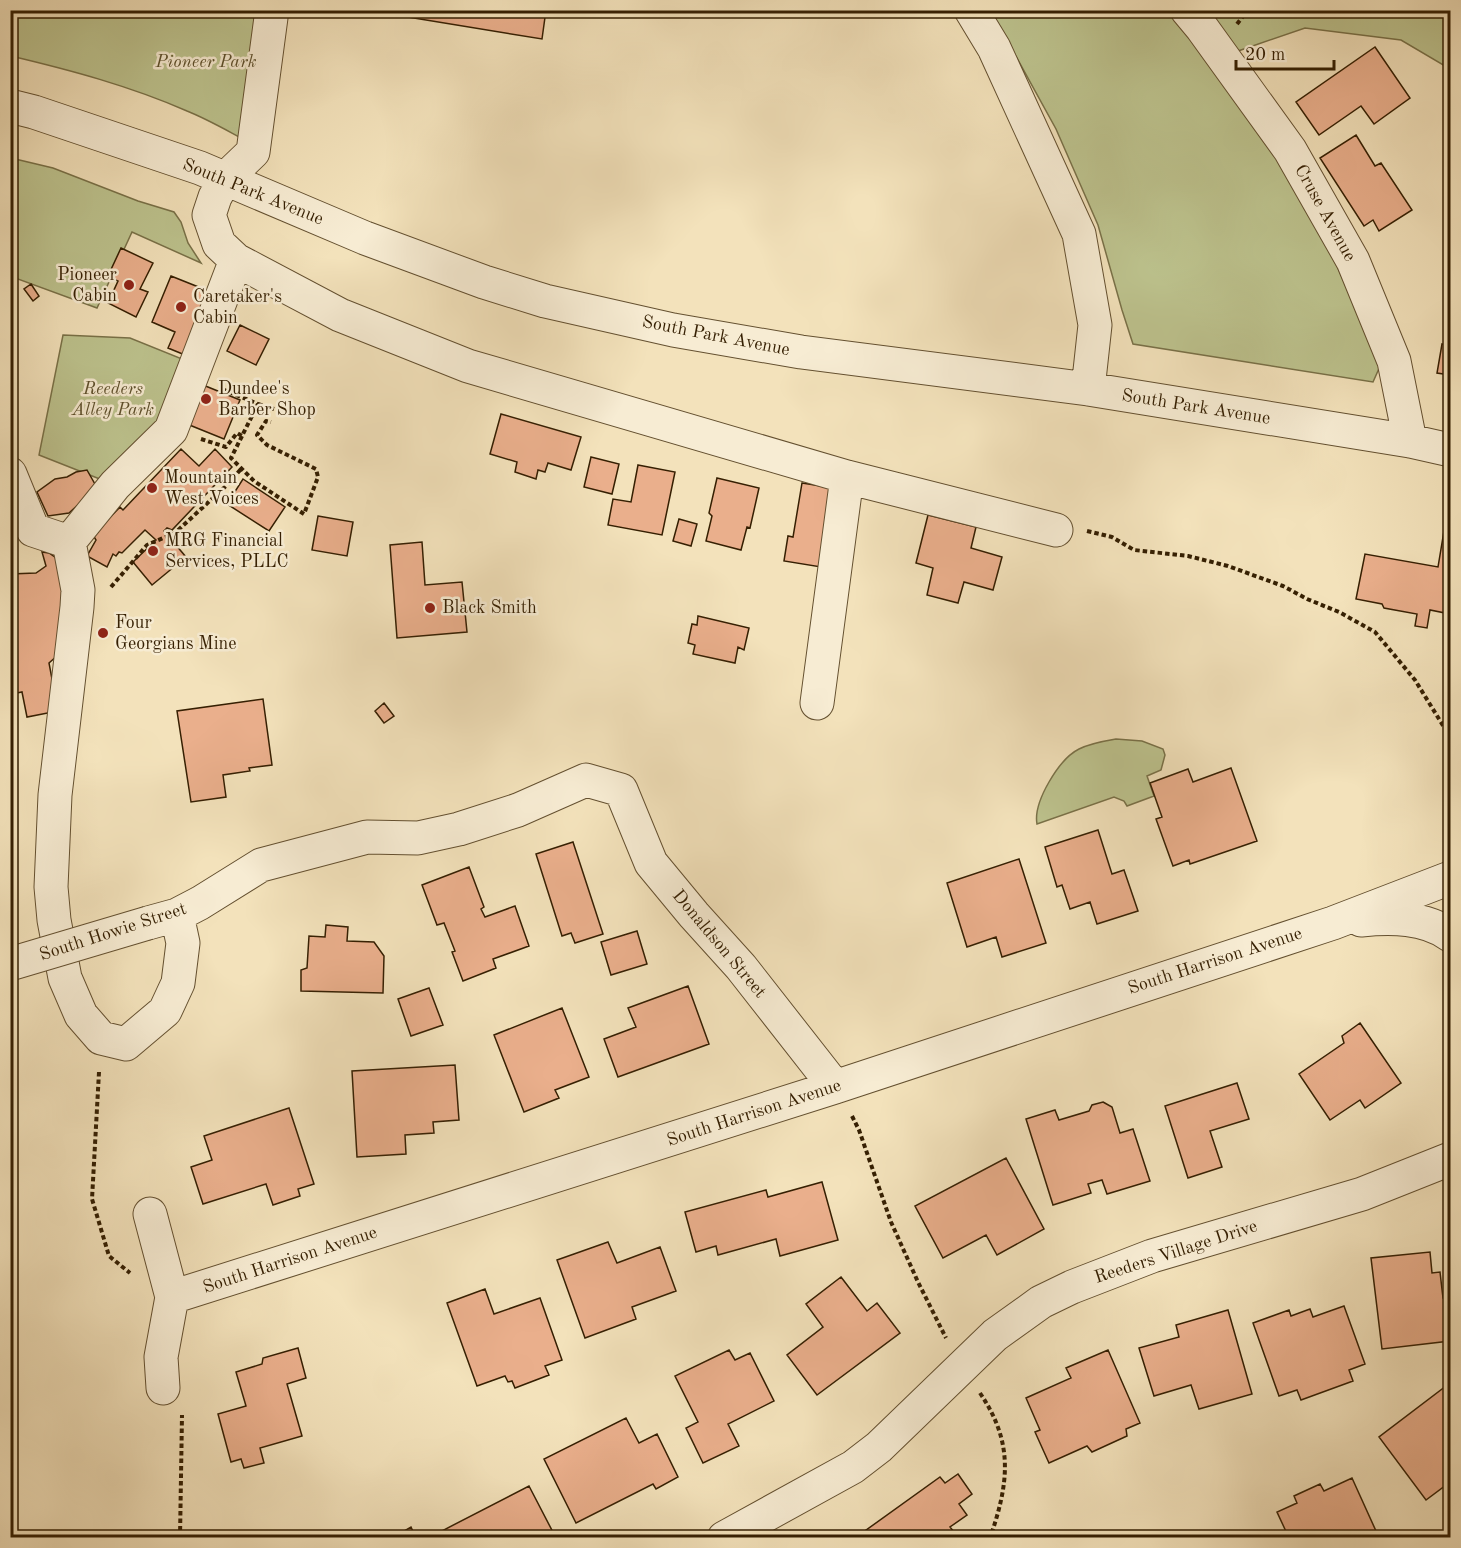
<svg xmlns="http://www.w3.org/2000/svg" width="1461" height="1548" font-family="'Old Standard TT',serif">
  <style>
    .green { fill: #bdc38e; stroke: #797148; stroke-width: 1.5 }
    .building { fill: #eaaf8c; stroke: #351f02; stroke-width: 1.5 }
    .lines { fill: none; stroke-linecap: round; stroke-linejoin: round }
    .minor-casing { stroke: #645030; stroke-width: 35 }
    .path { stroke: #351f02; stroke-width: 4; stroke-dasharray: 4.5 3; stroke-linecap: butt }
    .minor { stroke: #f7ecd3; stroke-width: 33 }
    .minor-bridge-casing { stroke: #645030; stroke-width: 35; stroke-linecap: butt }
    .minor-bridge { stroke: #f7ecd3; stroke-width: 33 }
    .poi-dot { fill: #8f2418; stroke: #f7ecd3; stroke-width: 2 }
    .labels { text-anchor: middle; dominant-baseline: central; stroke-width: 5; stroke-linejoin: round; paint-order: stroke }
    .park-label { font-size: 18px; font-style: italic; fill: #5e502c; stroke: #f7ecd3 }
    .street-label { font-size: 18px; fill: #351f02; stroke: #f7ecd3 }
    .poi-label { font-size: 18px; fill: #351f02; stroke: #f7ecd3; text-anchor: start }
  </style>
  <rect width="100%" height="100%" fill="#f3e2bb"/>
  <filter id="stains"><feTurbulence type="fractalNoise" baseFrequency=".00333" numOctaves="4"/><feColorMatrix values="0 0 0 0 .2 0 0 0 0 .09 0 0 0 0 .02 0 0 0 .5 -.17"/></filter>
  <radialGradient id="worn" r=".72"><stop offset=".6" stop-color="#630" stop-opacity="0"/><stop offset="1" stop-color="#630" stop-opacity=".3"/></radialGradient>
  <!-- green -->
  <path class="green" d="M11,11H267L245,140C226,130 207,119 187,111C130,86 70,70 11,56Z
    M991,11H1170L1190,33L1279,159L1337,266L1381,364L1373,382L1133,344L1122,310L1098,225L1056,129Z
    M1209,11H1450V69L1401,40L1305,28L1238,51Z
    M11,158L53,168L138,201L174,212L181,222L188,243L201,263L132,232L97,308L15,278L11,272Z
    M63,335L130,338L197,365L115,485L39,455Z
    M1116,739L1142,741L1163,749L1165,755L1161,770L1147,776L1154,796L1127,806L1124,801L1114,797L1037,824C1033,802 1059,759 1079,749C1091,743 1104,741 1116,739Z"/>
  <!-- building -->
  <path class="building" d="M365,10H546L542,39Z
    M1375,47L1410,98L1374,124L1361,106L1319,135L1296,102Z
    M1450,128V164L1444,163Z
    M1356,135L1375,166L1381,163L1412,210L1379,231L1373,220L1364,226L1320,158Z
    M121,248L153,263L140,289L148,292L136,317L108,303L118,281L108,276Z
    M171,276L211,292L185,355L168,348L175,332L152,322Z
    M31,284L39,296L33,301L24,289Z
    M240,325L269,339L256,365L227,351Z
    M1442,344L1450,346V375L1437,373Z
    M203,385L240,400L224,439L187,424Z
    M501,414L581,437L571,470L548,463L545,472L538,470L536,479L515,472L517,462L490,454Z
    M181,449L199,466L215,449L232,467L172,530L167,528L164,531L186,557L152,585L133,562L156,540L145,530L122,553L119,552L116,556L113,554L107,567L87,556L96,540L93,535L120,507L123,510Z
    M591,457L619,464L612,494L584,487Z
    M638,465L675,472L662,535L608,525L613,499L631,502Z
    M87,470L100,493L80,503L69,513L48,516L37,492L55,479L67,477L76,472Z
    M717,478L759,488L750,528L747,527L741,550L706,541L712,516L709,513Z
    M243,479L285,507L269,531L227,504Z
    M802,483L834,488L821,567L784,561L788,536L793,537Z
    M928,515L976,527L971,548L1002,557L993,590L964,582L958,603L927,595L933,568L916,563Z
    M318,516L353,522L347,556L312,550Z
    M679,519L697,524L691,546L673,541Z
    M1446,519L1450,520V614L1430,610L1427,628L1415,626L1417,614L1384,608L1382,604L1356,599L1365,554L1438,567Z
    M422,542L425,585L462,582L467,632L397,638L390,545Z
    M42,552L49,553L59,560L65,574L58,655L49,663L58,711L27,717L22,692L17,693L10,687V574L36,573L46,566Z
    M698,616L749,628L744,650L738,647L735,663L693,654L695,645L688,643L692,624L697,625Z
    M263,699L272,765L249,768L250,771L223,775L226,797L191,802L177,711Z
    M384,703L394,716L384,723L375,711Z
    M1231,768L1257,841L1190,864L1189,860L1173,866L1156,819L1162,817L1150,783L1188,769L1193,782Z
    M1098,830L1112,874L1124,870L1138,911L1097,924L1090,902L1070,909L1062,885L1057,887L1045,847Z
    M573,842L603,934L575,943L571,933L562,936L536,854Z
    M1019,859L1046,943L1002,957L996,937L967,947L947,883Z
    M469,867L484,907L481,909L485,917L515,906L529,946L493,959L496,968L463,981L452,952L455,951L444,923L437,925L422,885Z
    M326,925L348,927L347,941L374,942L384,956L383,993L301,991V970L307,968L309,936L325,937Z
    M637,931L647,964L611,975L601,942Z
    M688,986L709,1044L618,1077L604,1039L636,1027L628,1008Z
    M429,988L443,1025L411,1036L398,999Z
    M562,1008L589,1077L555,1090L559,1098L524,1112L494,1035Z
    M1360,1023L1401,1083L1365,1108L1360,1100L1330,1120L1299,1074L1344,1043L1342,1036Z
    M455,1065L459,1120L433,1122L434,1133L405,1135L406,1154L357,1157L352,1071Z
    M1237,1083L1249,1119L1210,1131L1222,1167L1188,1178L1165,1106Z
    M1103,1102L1112,1107L1120,1133L1133,1129L1150,1181L1107,1194L1102,1180L1088,1184L1091,1193L1053,1205L1026,1119L1055,1110L1059,1120L1089,1111L1092,1105Z
    M289,1108L314,1184L298,1189L300,1196L273,1205L266,1184L203,1204L191,1167L212,1160L204,1136Z
    M1006,1158L1044,1229L997,1255L986,1235L943,1258L915,1206Z
    M822,1182L838,1240L780,1256L776,1239L718,1255L716,1246L696,1252L685,1212L766,1190L768,1197Z
    M608,1242L617,1263L660,1247L676,1291L632,1307L636,1319L585,1338L557,1260Z
    M1430,1252L1432,1273L1440,1272L1443,1298H1450V1341L1382,1349L1371,1258Z
    M841,1277L867,1311L877,1303L900,1333L817,1395L787,1355L823,1327L806,1304Z
    M485,1289L494,1314L540,1298L562,1360L545,1366L549,1375L515,1388L512,1381L508,1382L505,1376L477,1386L447,1303Z
    M1344,1306L1365,1364L1349,1370L1353,1381L1301,1400L1297,1390L1279,1396L1253,1323L1289,1310L1291,1316L1310,1309L1313,1317Z
    M1228,1310L1252,1394L1199,1409L1191,1385L1154,1396L1139,1348L1179,1337L1176,1325Z
    M298,1348L306,1378L287,1384L302,1436L260,1448L264,1463L244,1468L241,1459L231,1462L218,1414L246,1406L236,1372L262,1364L263,1358Z
    M729,1350L735,1360L750,1353L774,1401L728,1424L739,1446L703,1463L686,1428L698,1422L675,1376Z
    M1108,1350L1140,1423L1126,1429L1127,1436L1092,1452L1087,1446L1049,1463L1035,1432L1040,1430L1026,1398L1071,1378L1066,1368Z
    M1450,1383V1482L1426,1500L1379,1437Z
    M626,1418L639,1443L657,1434L678,1477L656,1489L653,1484L576,1523L544,1459Z
    M958,1474L972,1494L959,1504L967,1515L950,1527L954,1532L947,1538H855L940,1477L945,1483Z
    M1352,1478L1376,1531L1364,1538H1289L1277,1512L1297,1503L1294,1496L1320,1484L1324,1491Z
    M529,1486L556,1538H435L434,1535Z
    M411,1527L416,1538H392Z"/>
  <g class="lines">
    <defs>
      <path id="minor" d="M971,10L994,48L1079,234L1095,325L1088,389
        M1187,10L1202,28L1290,150L1353,261L1394,361L1410,441
        M10,106L34,112L200,168L365,238L484,282L545,301L673,330L801,352L1088,389L1410,441L1450,450
        M236,260L340,315L468,366L847,477L1056,530
        M10,474L33,530L69,542
        M69,542L78,590L77,607L55,795L51,887L54,920L65,978L81,1015L101,1038L126,1044L165,1011L178,983L183,943L177,915
        M69,542L115,485L171,430L236,260L219,244L209,215L215,197L225,179L253,152L272,10
        M817,703L847,477
        M1361,920C1391,917 1425,917 1450,935
        M148,923L177,915L200,903L261,865L367,837L418,838L459,829L518,810L586,780L621,790L651,863L694,915L741,967L835,1087
        M150,1214L172,1297L161,1357L163,1388
        M172,1297L835,1087L1333,923L1450,878
        M724,1538L853,1467L879,1447L995,1335L1041,1302L1072,1287L1152,1256L1362,1194L1450,1159"/>
    </defs>
    <!-- minor casing -->
    <use href="#minor" class="minor-casing"/>
    <!-- path -->
    <path class="path" d="M1237,24L1248,10
      M258,404L274,409
      M242,436L231,458L254,481L304,514L318,477L316,469L267,445L257,435L266,421L271,422
      M201,439L226,447L237,433L242,436L258,404L222,389
      M1087,531L1112,537L1134,550L1188,556L1228,566L1283,586L1307,599L1339,612L1375,632L1415,680L1447,732L1450,741
      M111,587L147,545L175,533L227,485L241,469
      M99,1072L92,1199L109,1256L130,1273
      M852,1116L859,1130L891,1222L918,1282L946,1338
      M980,1393C1014,1443 1009,1483 990,1538
      M180,1538L182,1415"/>
    <!-- minor -->
    <use href="#minor" class="minor"/>
    <defs>
      <path id="minor-bridge" d="M10,964L148,923"/>
    </defs>
    <!-- minor-bridge casing -->
    <use href="#minor-bridge" class="minor-bridge-casing"/>
    <!-- minor-bridge -->
    <use href="#minor-bridge" class="minor-bridge"/>
  </g>
  <!-- markers -->
  <g class="poi-dot">
    <circle cx="129" cy="285" r="6"/>
    <circle cx="181" cy="307" r="6"/>
    <circle cx="206" cy="399" r="6"/>
    <circle cx="152" cy="488" r="6"/>
    <circle cx="153" cy="551" r="6"/>
    <circle cx="430" cy="608" r="6"/>
    <circle cx="103" cy="633" r="6"/>
  </g>
  <g class="labels">
    <!-- park labels -->
    <g class="park-label">
      <text x="206" y="62">Pioneer Park</text>
      <text x="113" y="389">Reeders<tspan x="113" dy="21">Alley Park</tspan></text>
    </g>
    <!-- street labels -->
    <g class="street-label">
      <text transform="translate(253 192) rotate(22)">South Park Avenue</text>
      <text transform="translate(1325 213) rotate(61)">Cruse Avenue</text>
      <text transform="translate(716 336) rotate(11)">South Park Avenue</text>
      <text transform="translate(1196 407) rotate(9)">South Park Avenue</text>
      <text transform="translate(113 932) rotate(-18)">South Howie Street</text>
      <text transform="translate(719 944) rotate(50)">Donaldson Street</text>
      <text transform="translate(1215 961) rotate(-18)">South Harrison Avenue</text>
      <text transform="translate(754 1113) rotate(-18)">South Harrison Avenue</text>
      <text transform="translate(1176 1252) rotate(-18)">Reeders Village Drive</text>
      <text transform="translate(290 1260) rotate(-18)">South Harrison Avenue</text>
    </g>
    <!-- poi labels -->
    <g class="poi-label">
      <text x="117" y="275" text-anchor="end">Pioneer<tspan x="117" dy="21">Cabin</tspan></text>
      <text x="193" y="297">Caretaker's<tspan x="193" dy="21">Cabin</tspan></text>
      <text x="218" y="389">Dundee's<tspan x="218" dy="21">Barber Shop</tspan></text>
      <text x="164" y="478">Mountain<tspan x="164" dy="21">West Voices</tspan></text>
      <text x="165" y="541">MRG Financial<tspan x="165" dy="21">Services, PLLC</tspan></text>
      <text x="442" y="608">Black Smith</text>
      <text x="115" y="623">Four<tspan x="115" dy="21">Georgians Mine</tspan></text>
    </g>
  </g>
  <!-- margin -->
  <rect width="1461" height="1548" fill="none" stroke="#f3e2bb" stroke-width="36"/>
  <rect x="12" y="12" width="1437" height="1524" fill="none" stroke="#351f02" stroke-width="3"/>
  <rect x="18" y="18" width="1425" height="1512" fill="none" stroke="#351f02" stroke-width="1.5"/>
  <!-- scale -->
  <path d="M1236 60v9h98v-9" fill="none" stroke="#351f02" stroke-width="3"/>
  <text x="1245" y="60" font-size="18" fill="#351f02" stroke="#f7ecd3" stroke-width="4.5" paint-order="stroke">20 m</text>
  <rect width="100%" height="100%" filter="url(#stains)"/>
  <rect width="100%" height="100%" fill="url(#worn)"/>
</svg>
